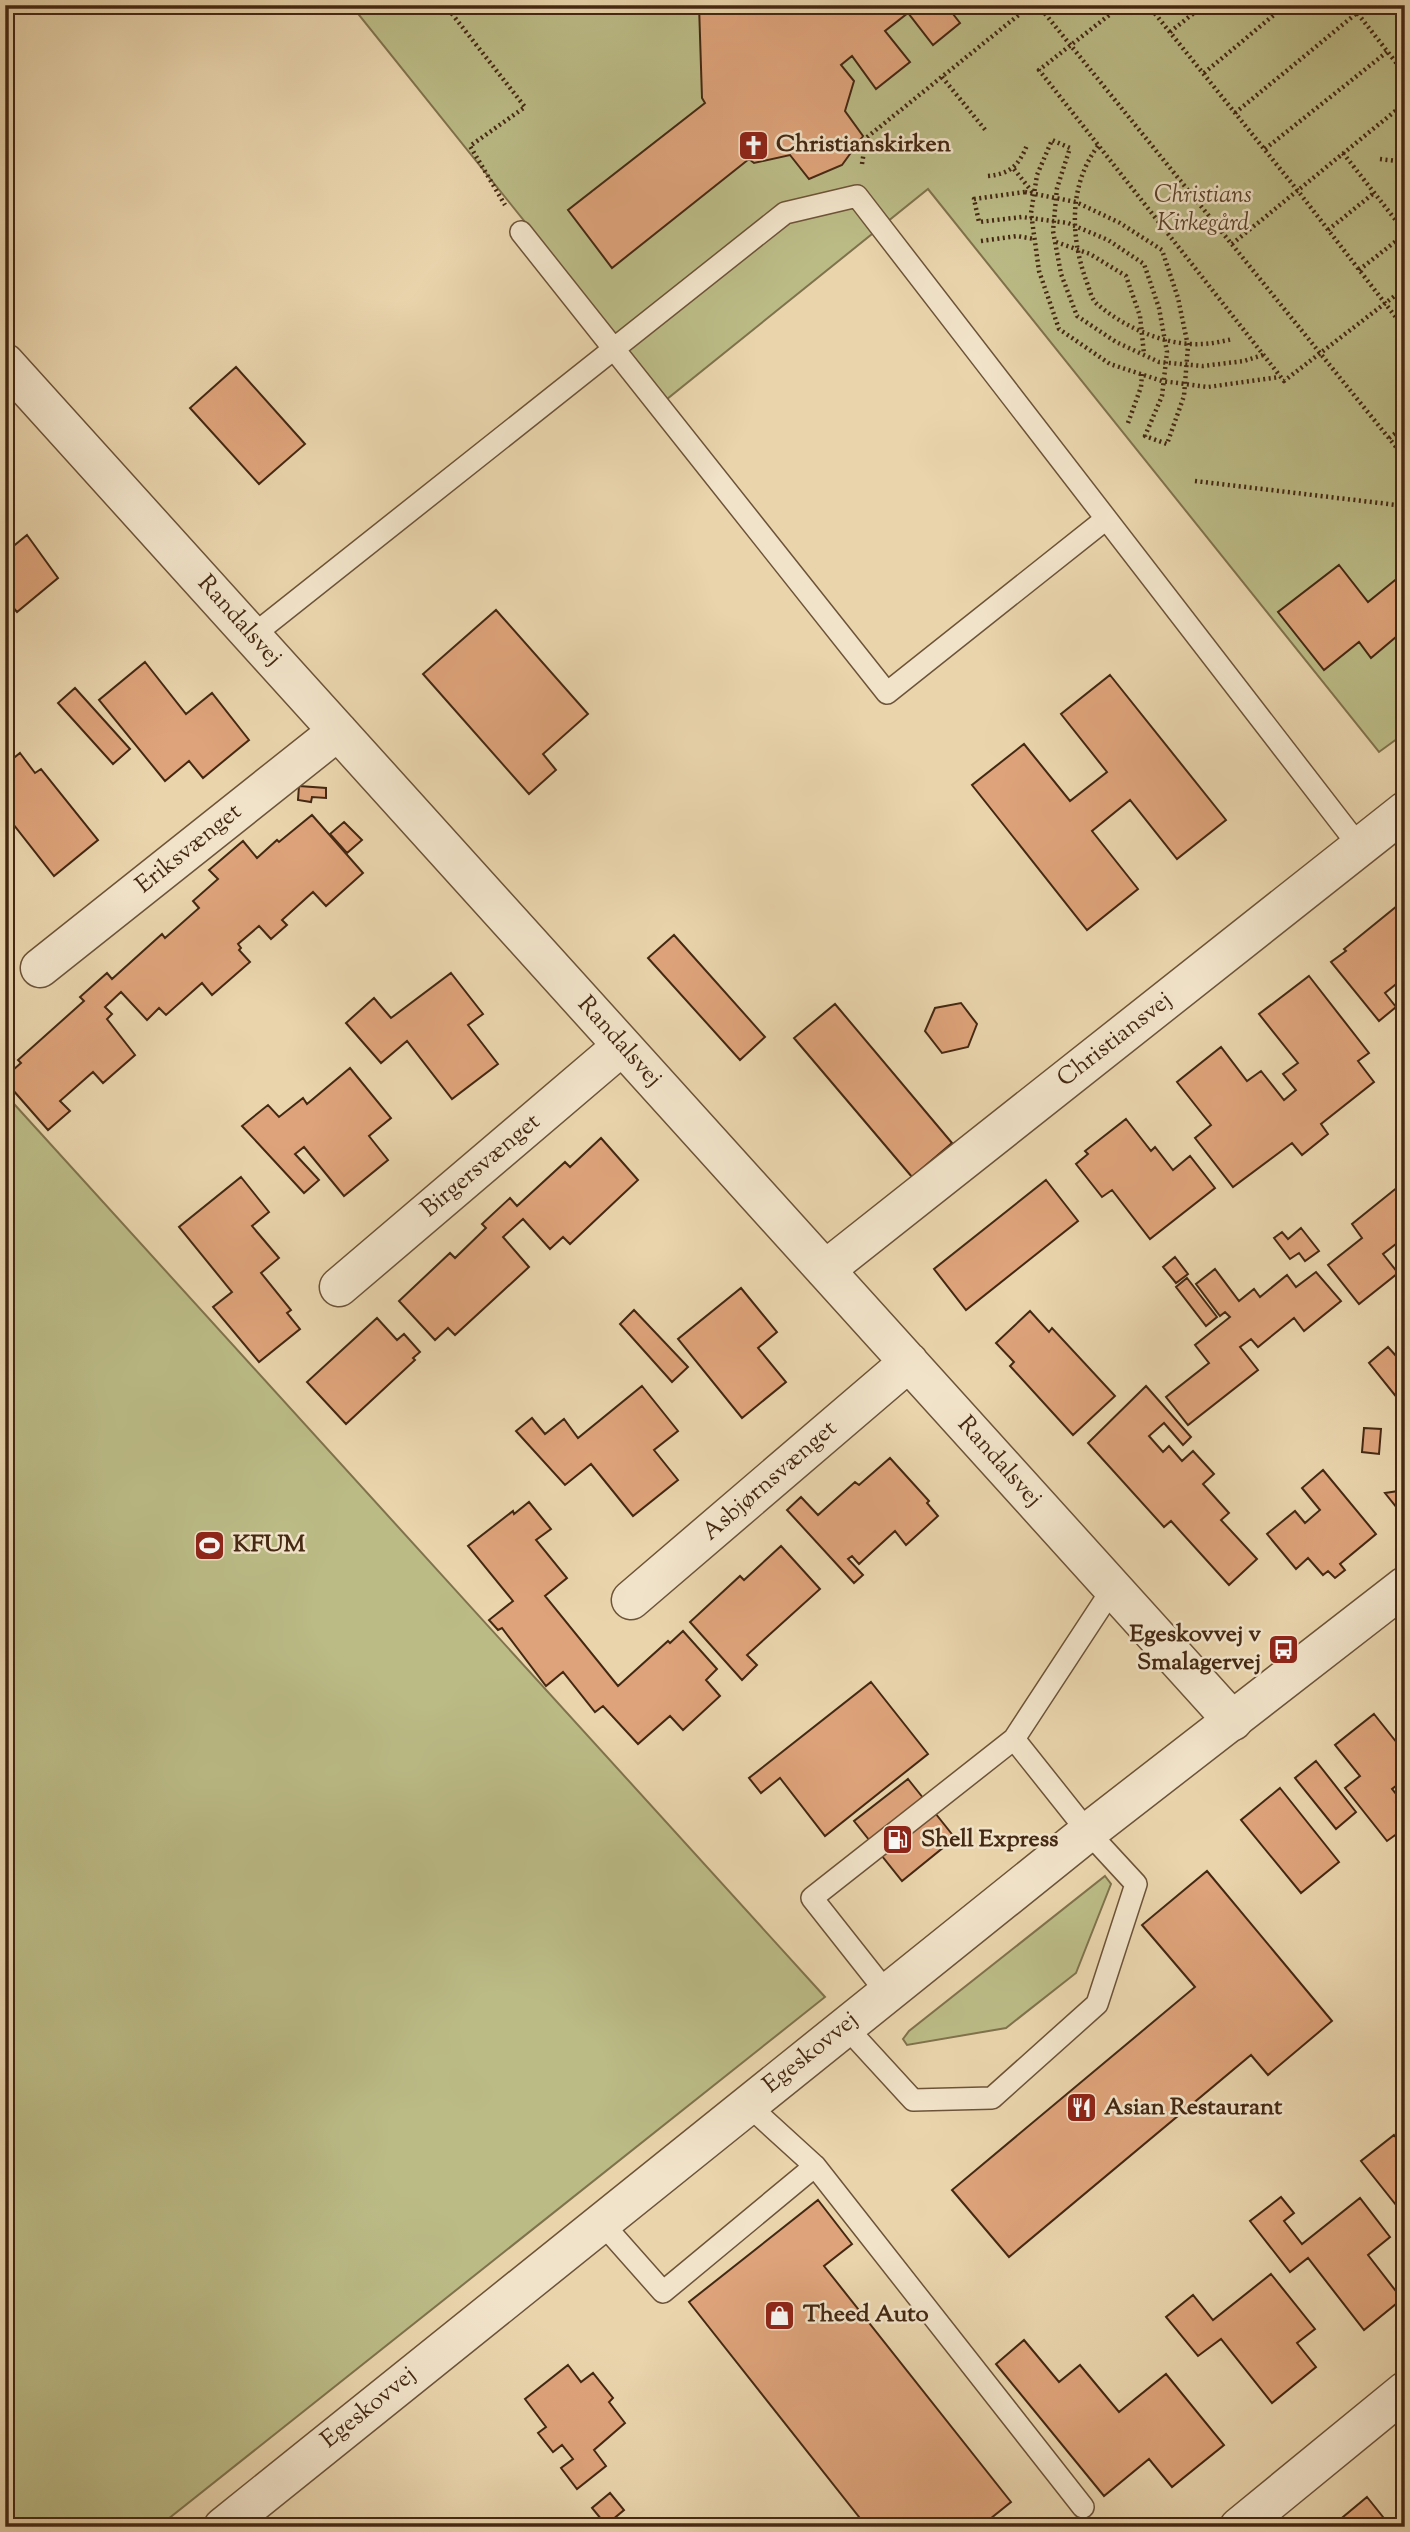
<svg xmlns="http://www.w3.org/2000/svg" width="1410" height="2532" font-family="'Sorts Mill Goudy',serif">
  <style>
    .green { fill: #bbbb86; stroke: #80724c; stroke-width: 2 }
    .building { fill: #dea37a; stroke: #442812; stroke-width: 2 }
    .lines { fill: none; stroke-linecap: round; stroke-linejoin: round }
    .service-casing { stroke: #6d5338; stroke-width: 24 }
    .minor-casing { stroke: #6d5338; stroke-width: 41 }
    .tertiary-casing { stroke: #6d5338; stroke-width: 41 }
    .path { stroke: #442812; stroke-width: 4.5; stroke-dasharray: 2 3.5; stroke-linecap: butt }
    .service { stroke: #f1e3c9; stroke-width: 21 }
    .minor { stroke: #f1e3c9; stroke-width: 38 }
    .tertiary { stroke: #f1e3c9; stroke-width: 38 }
    .labels { text-anchor: middle; dominant-baseline: central; stroke-width: 5; stroke-linejoin: round; paint-order: stroke }
    .poi-label { font-size: 24px; font-weight: bold; fill: #442812; stroke: #f1e3c9; text-anchor: start }
    .park-label { font-size: 24px; font-style: italic; fill: #5c4529; stroke: #f1e3c9 }
    .street-label { font-size: 24px; fill: #442812; stroke: #f1e3c9 }
  </style>
  <rect width="100%" height="100%" fill="#e9d4ac"/>
  <filter id="stains"><feTurbulence type="fractalNoise" baseFrequency=".00286" numOctaves="4"/><feColorMatrix values="0 0 0 0 .2 0 0 0 0 .09 0 0 0 0 .02 0 0 0 .5 -.17"/></filter>
  <radialGradient id="worn" r=".72"><stop offset=".6" stop-color="#630" stop-opacity="0"/><stop offset="1" stop-color="#630" stop-opacity=".3"/></radialGradient>
  <!-- green -->
  <path class="green" d="M351,5H1405V733L1379,752L928,189L667,399Z
    M5,1094L825,1997L158,2527H5Z
    M1105,1876L1111,1884L1076,1973L1006,2028L907,2045L903,2039L909,2031Z"/>
  <!-- building -->
  <path class="building" d="M699,5L802,13L796,5H946L960,23L933,45L908,13L885,31L910,62L876,89L852,56L841,65L854,81L845,111L863,136L842,165L809,179L790,155L754,163L749,159L612,268L568,210L705,103L702,98Z
    M236,367L305,444L259,484L190,408Z
    M27,535L58,578L17,612L5,598V553Z
    M1339,565L1368,602L1405,572V639L1401,643L1396,637L1371,658L1359,642L1324,670L1278,612Z
    M496,610L588,714L543,754L556,770L529,794L423,674Z
    M145,662L186,714L212,693L249,740L203,778L189,761L165,781L99,700Z
    M1110,675L1226,820L1177,859L1130,800L1092,831L1138,889L1087,930L972,785L1024,744L1070,801L1107,772L1061,714Z
    M75,688L130,749L113,764L58,703Z
    M20,753L35,773L41,769L98,840L54,876L13,824L5,831V765Z
    M299,786L326,788V798L312,797L311,802L298,800Z
    M312,815L363,873L326,906L313,892L282,920L287,925L271,939L259,926L238,944L241,948L239,950L250,962L212,995L202,983L166,1015L159,1008L147,1020L121,992L105,1007L112,1014L107,1019L135,1055L103,1083L93,1072L60,1101L70,1111L48,1130L5,1081V1077L21,1063L18,1060L84,1001L80,997L107,973L112,979L162,934L165,938L199,908L193,901L218,879L209,870L243,841L257,858L277,840L279,842Z
    M344,822L362,840L347,853L330,834Z
    M1397,906L1405,917V977L1385,993L1396,1007L1379,1021L1331,962L1346,951L1344,949Z
    M674,935L765,1037L740,1060L648,958Z
    M451,973L483,1014L468,1025L498,1064L452,1099L407,1041L381,1063L346,1023L374,998L391,1018Z
    M1309,976L1369,1053L1358,1061L1374,1082L1321,1124L1328,1134L1302,1155L1292,1143L1233,1187L1195,1138L1211,1125L1177,1082L1221,1047L1247,1081L1261,1071L1284,1100L1296,1090L1283,1074L1298,1063L1259,1014Z
    M961,1003L977,1024L968,1047L942,1053L925,1031L935,1008Z
    M835,1004L952,1143L912,1177L794,1038Z
    M5,1049L14,1059L5,1067Z
    M350,1068L391,1118L369,1136L388,1160L344,1196L304,1147L295,1154L319,1180L304,1193L242,1126L268,1105L279,1117L303,1098L307,1104Z
    M1126,1119L1151,1151L1155,1147L1173,1170L1190,1156L1215,1188L1150,1239L1112,1190L1102,1197L1076,1164L1088,1154L1085,1151Z
    M601,1138L638,1180L570,1244L563,1237L550,1249L523,1219L503,1237L529,1267L455,1335L448,1328L435,1340L399,1301L450,1253L455,1258L486,1228L482,1224L510,1198L517,1206L565,1162L570,1167Z
    M241,1177L269,1212L252,1226L279,1258L261,1273L291,1310L287,1313L300,1329L259,1362L213,1307L232,1292L179,1227Z
    M1046,1180L1078,1221L966,1310L934,1269Z
    M1399,1186L1405,1192V1237L1383,1254L1398,1273L1359,1304L1328,1265L1362,1238L1352,1224Z
    M1301,1228L1319,1251L1305,1261L1299,1253L1290,1259L1274,1238L1282,1232L1288,1239Z
    M1175,1257L1188,1274L1176,1283L1163,1267Z
    M1215,1269L1239,1301L1254,1289L1260,1297L1287,1275L1296,1287L1316,1272L1341,1301L1304,1331L1294,1318L1258,1347L1251,1339L1240,1347L1258,1370L1188,1425L1166,1397L1209,1363L1195,1345L1230,1317L1225,1312L1220,1316L1196,1284Z
    M1187,1278L1217,1317L1206,1326L1176,1287Z
    M741,1288L777,1332L758,1348L786,1382L742,1418L678,1339Z
    M634,1310L688,1367L672,1382L620,1324Z
    M1030,1311L1049,1332L1052,1328L1115,1396L1073,1435L1010,1366L1014,1362L996,1343Z
    M377,1318L397,1340L404,1334L420,1352L413,1358L415,1360L346,1424L307,1382Z
    M1388,1347L1405,1366V1401L1402,1404L1369,1363Z
    M642,1386L678,1431L654,1450L678,1480L633,1516L591,1464L565,1485L516,1431L532,1418L545,1434L564,1419L578,1438Z
    M1146,1386L1191,1437L1183,1445L1164,1423L1149,1436L1163,1452L1169,1446L1182,1461L1193,1451L1214,1474L1203,1484L1229,1513L1221,1520L1257,1559L1229,1585L1171,1521L1164,1527L1088,1443Z
    M1364,1428L1381,1429L1379,1454L1362,1452Z
    M890,1458L929,1501L927,1503L938,1516L906,1545L895,1531L859,1564L852,1556L848,1559L863,1575L854,1583L787,1510L801,1497L818,1515L855,1482L859,1485Z
    M1323,1470L1376,1534L1340,1564L1345,1570L1335,1578L1328,1571L1323,1575L1308,1558L1296,1569L1267,1534L1295,1511L1305,1523L1320,1510L1302,1488Z
    M1405,1490V1513H1401L1385,1493Z
    M529,1502L551,1529L536,1540L567,1578L545,1596L618,1686L668,1641L670,1643L683,1631L717,1669L706,1680L720,1696L683,1730L670,1716L638,1744L603,1706L595,1712L563,1672L546,1686L502,1628L498,1630L489,1620L513,1601L468,1546L513,1511L514,1514Z
    M781,1546L820,1589L747,1655L757,1665L742,1680L690,1622L740,1576L744,1580Z
    M871,1682L928,1754L825,1836L780,1778L761,1793L749,1778Z
    M1374,1714L1405,1753V1779L1392,1789L1405,1805V1828L1387,1841L1345,1788L1360,1776L1335,1745Z
    M1316,1761L1356,1812L1336,1829L1295,1778Z
    M908,1779L955,1838L902,1881L854,1821Z
    M1280,1788L1339,1862L1301,1893L1241,1820Z
    M1207,1871L1332,2021L1268,2075L1251,2055L1009,2257L952,2190L1195,1987L1142,1925Z
    M1394,2135L1405,2149V2207L1400,2210L1361,2161Z
    M1281,2197L1294,2213L1284,2221L1302,2244L1360,2198L1390,2237L1368,2255L1402,2299L1364,2330L1308,2258L1290,2272L1250,2221Z
    M818,2200L852,2244L824,2266L1011,2502L980,2527H867L689,2302Z
    M1271,2274L1315,2329L1297,2343L1316,2367L1272,2403L1221,2339L1198,2356L1166,2317L1193,2295L1213,2320Z
    M1024,2340L1059,2382L1080,2365L1119,2412L1166,2374L1224,2445L1172,2487L1149,2459L1104,2496L996,2364Z
    M568,2365L581,2382L593,2373L613,2398L609,2402L625,2423L594,2450L606,2466L577,2489L561,2468L573,2459L562,2445L553,2452L538,2433L546,2427L525,2399Z
    M610,2493L624,2510L606,2525L592,2508Z
    M1367,2497L1391,2527H1331Z"/>
  <g class="lines">
    <defs>
      <path id="service" d="M521,232L887,693L1106,519
        M252,636L785,213L857,196L1359,846
        M1014,1739L1113,1588
        M845,2026L913,2100L992,2098L1097,2004L1136,1884L1088,1832L1014,1739L812,1898L887,1993
        M747,2104L815,2166L1083,2507
        M601,2222L663,2292L815,2166"/>
      <path id="minor" d="M5,363L1233,1721
        M40,968L338,731
        M825,1270L1405,811
        M339,1287L622,1046
        M631,1600L909,1362
        M1239,2527L1405,2391"/>
      <path id="tertiary" d="M223,2527L1088,1832L1405,1586"/>
    </defs>
    <!-- service casing -->
    <use href="#service" class="service-casing"/>
    <!-- minor casing -->
    <use href="#minor" class="minor-casing"/>
    <!-- tertiary casing -->
    <use href="#tertiary" class="tertiary-casing"/>
    <!-- path -->
    <path class="path" d="M319,5L321,7
      M445,5L525,107L470,146L505,205
      M1038,5L1405,458
      M1122,5L1039,70L1284,381L1405,288
      M1148,5L1298,191L1405,329
      M1351,5L1405,74
      M1170,32L1204,5
      M1204,73L1286,5
      M942,77L987,132
      M1235,113L1357,13
      M1098,146C1069,184 1070,236 1086,280C1089,287 1091,299 1097,304C1124,327 1165,346 1201,344C1212,344 1223,341 1233,339
      M1265,149L1387,52
      M1343,153L1405,232
      M1380,159L1405,162
      M862,164L866,138L1031,5
      M1014,169L1033,193
      M988,176C1009,174 1019,166 1027,145
      M1025,192L1076,202L1120,223L1162,250L1178,298L1188,346L1184,396L1167,444L1145,436L1162,396L1167,352L1159,308L1144,264L1108,240L1068,223L1022,217L979,222L974,199Z
      M1328,230L1374,193
      M981,241L1017,236L1034,239
      M1056,242L1090,254L1126,276L1140,316L1144,354
      M1232,244L1405,103
      M1359,270L1405,234
      M1263,355L1244,361L1203,366L1159,362L1116,342L1077,316L1061,274L1053,231L1057,188L1070,148L1052,140L1037,175L1031,213L1039,271L1059,329L1110,364L1162,381L1208,387L1280,377
      M1128,423L1141,387L1142,374
      M1389,438L1405,426
      M1195,481L1405,506"/>
    <!-- service -->
    <use href="#service" class="service"/>
    <!-- minor -->
    <use href="#minor" class="minor"/>
    <!-- tertiary -->
    <use href="#tertiary" class="tertiary"/>
  </g>
  <!-- icons -->
  <defs>
    <symbol id="church-square" viewBox="-11 -11 22 22"><rect x="-9" y="-9" width="18" height="18" rx="4" fill="#8f2418" stroke="#f1e3c9"/><path d="M-1.2-6h2.4v3.5h3.3v2.4h-3.3V6h-2.4V-.1h-3.3v-2.4h3.3Z" fill="#fff"/></symbol>
    <symbol id="stadium-square" viewBox="-11 -11 22 22"><rect x="-9" y="-9" width="18" height="18" rx="4" fill="#8f2418" stroke="#f1e3c9"/><path d="M0-5a6.5 5 0 1 0 0 10a6.5 5 0 1 0 0-10ZM-3.5-1.8h7v3.6h-7Z" fill="#fff"/></symbol>
    <symbol id="bus-square" viewBox="-11 -11 22 22"><rect x="-9" y="-9" width="18" height="18" rx="4" fill="#8f2418" stroke="#f1e3c9"/><path d="M-5-6H5V4H4V6H2V4H-2V6H-4V4H-5ZM-3.5-4V0h7V-4ZM-3.5 1.2v1.5H-2V1.2ZM2 1.2v1.5H3.5V1.2Z" fill="#fff"/></symbol>
    <symbol id="fuel-square" viewBox="-11 -11 22 22"><rect x="-9" y="-9" width="18" height="18" rx="4" fill="#8f2418" stroke="#f1e3c9"/><path d="M-5.5-6h7V0h2V4h1.3V-2.5L3-4.5l.8-.8L6-3V5H2.5V1h-1V6h-7ZM-4.2-4.7v3.2H.2V-4.7Z" fill="#fff"/></symbol>
    <symbol id="restaurant-square" viewBox="-11 -11 22 22"><rect x="-9" y="-9" width="18" height="18" rx="4" fill="#8f2418" stroke="#f1e3c9"/><path d="M-5-6h1v4h1v-4h1v4h1v-4h1v5L-1.5 .5V6h-2V.5L-5-1ZM5-6V6H3V1.5H1.5Q1.5-4 5-6Z" fill="#fff"/></symbol>
    <symbol id="shop-square" viewBox="-11 -11 22 22"><rect x="-9" y="-9" width="18" height="18" rx="4" fill="#8f2418" stroke="#f1e3c9"/><path d="M-5-2.5h2.3a2.7 3.5 0 0 1 5.4 0H5L5.5 6h-11ZM-1.5-2.5h3a1.5 2.3 0 0 0-3 0Z" fill="#fff"/></symbol>
  </defs>
  <g fill-rule="evenodd">
    <use href="#church-square" x="736" y="128" width="35" height="35"/>
    <use href="#stadium-square" x="192" y="1528" width="35" height="35"/>
    <use href="#bus-square" x="1266" y="1632" width="35" height="35"/>
    <use href="#fuel-square" x="880" y="1822" width="35" height="35"/>
    <use href="#restaurant-square" x="1064" y="2090" width="35" height="35"/>
    <use href="#shop-square" x="762" y="2298" width="35" height="35"/>
  </g>
  <g class="labels">
    <!-- poi labels -->
    <g class="poi-label">
      <text x="776" y="145">Christianskirken</text>
      <text x="233" y="1545">KFUM</text>
      <text x="1261" y="1635" text-anchor="end">Egeskovvej v<tspan x="1261" dy="28">Smalagervej</tspan></text>
      <text x="921" y="1840">Shell Express</text>
      <text x="1104" y="2108">Asian Restaurant</text>
      <text x="803" y="2315">Theed Auto</text>
    </g>
    <!-- park labels -->
    <g class="park-label">
      <text x="1203" y="196">Christians<tspan x="1203" dy="28">Kirkegård</tspan></text>
    </g>
    <!-- street labels -->
    <g class="street-label">
      <text transform="translate(239 621) rotate(48)">Randalsvej</text>
      <text transform="translate(189 849) rotate(-39)">Eriksvænget</text>
      <text transform="translate(1115 1040) rotate(-38)">Christiansvej</text>
      <text transform="translate(619 1042) rotate(48)">Randalsvej</text>
      <text transform="translate(481 1166) rotate(-40)">Birgersvænget</text>
      <text transform="translate(999 1462) rotate(48)">Randalsvej</text>
      <text transform="translate(770 1481) rotate(-41)">Asbjørnsvænget</text>
      <text transform="translate(811 2053) rotate(-39)">Egeskovvej</text>
      <text transform="translate(369 2408) rotate(-39)">Egeskovvej</text>
    </g>
  </g>
  <!-- margin -->
  <rect width="1410" height="2532" fill="none" stroke="#e9d4ac" stroke-width="28"/>
  <rect x="7" y="7" width="1396" height="2518" fill="none" stroke="#442812" stroke-width="3.5"/>
  <rect x="14" y="14" width="1382" height="2504" fill="none" stroke="#442812" stroke-width="2"/>
  <rect width="100%" height="100%" filter="url(#stains)"/>
  <rect width="100%" height="100%" fill="url(#worn)"/>
</svg>
